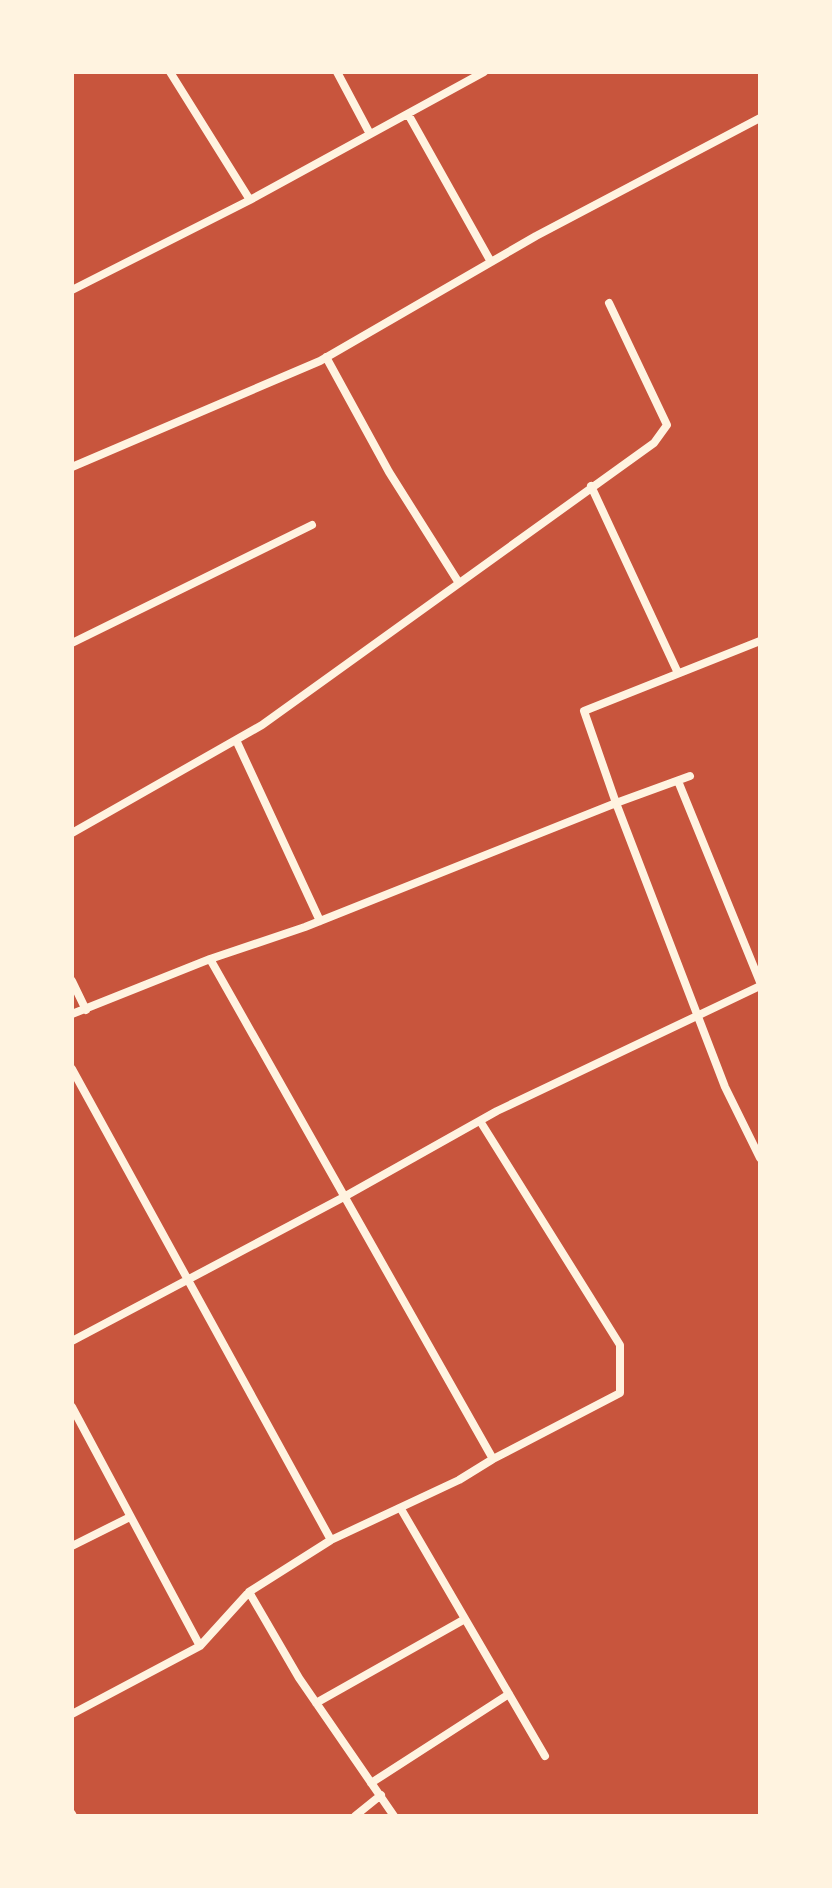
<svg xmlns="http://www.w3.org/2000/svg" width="832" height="1888" font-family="'DM Sans',sans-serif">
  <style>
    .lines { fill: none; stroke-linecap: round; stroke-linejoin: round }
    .minor { stroke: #fff3e0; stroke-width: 8 }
  </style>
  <rect width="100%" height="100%" fill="#c8553d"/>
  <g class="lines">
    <!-- minor -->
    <path class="minor" d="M337,72L370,134
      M408,114L491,262
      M250,200L484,72
      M72,290L250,200L170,72
      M326,357L389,472L459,583
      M72,467L320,361L536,236L760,118
      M591,486L678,673
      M72,643L312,525
      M236,740L320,921
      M690,776L616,803L584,711L760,641
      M678,781L760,982
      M72,833L262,725L654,443L667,425L609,303
      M210,959L493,1459
      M72,981L86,1010
      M72,1014L210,959L305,927L616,803L725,1087L760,1158
      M72,1069L331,1540
      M72,1341L342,1198L497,1111L760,986
      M72,1407L200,1646
      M401,1509L545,1756
      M72,1546L130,1517
      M249,1592L299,1678L394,1816
      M316,1703L465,1619
      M72,1714L200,1646L249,1592L331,1540L459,1480L493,1459L620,1393V1345L480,1121
      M371,1783L509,1694
      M72,1814L73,1816
      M355,1816L381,1795"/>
  </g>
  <!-- border -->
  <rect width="832" height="1888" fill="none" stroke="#fff3e0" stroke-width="148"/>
</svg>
